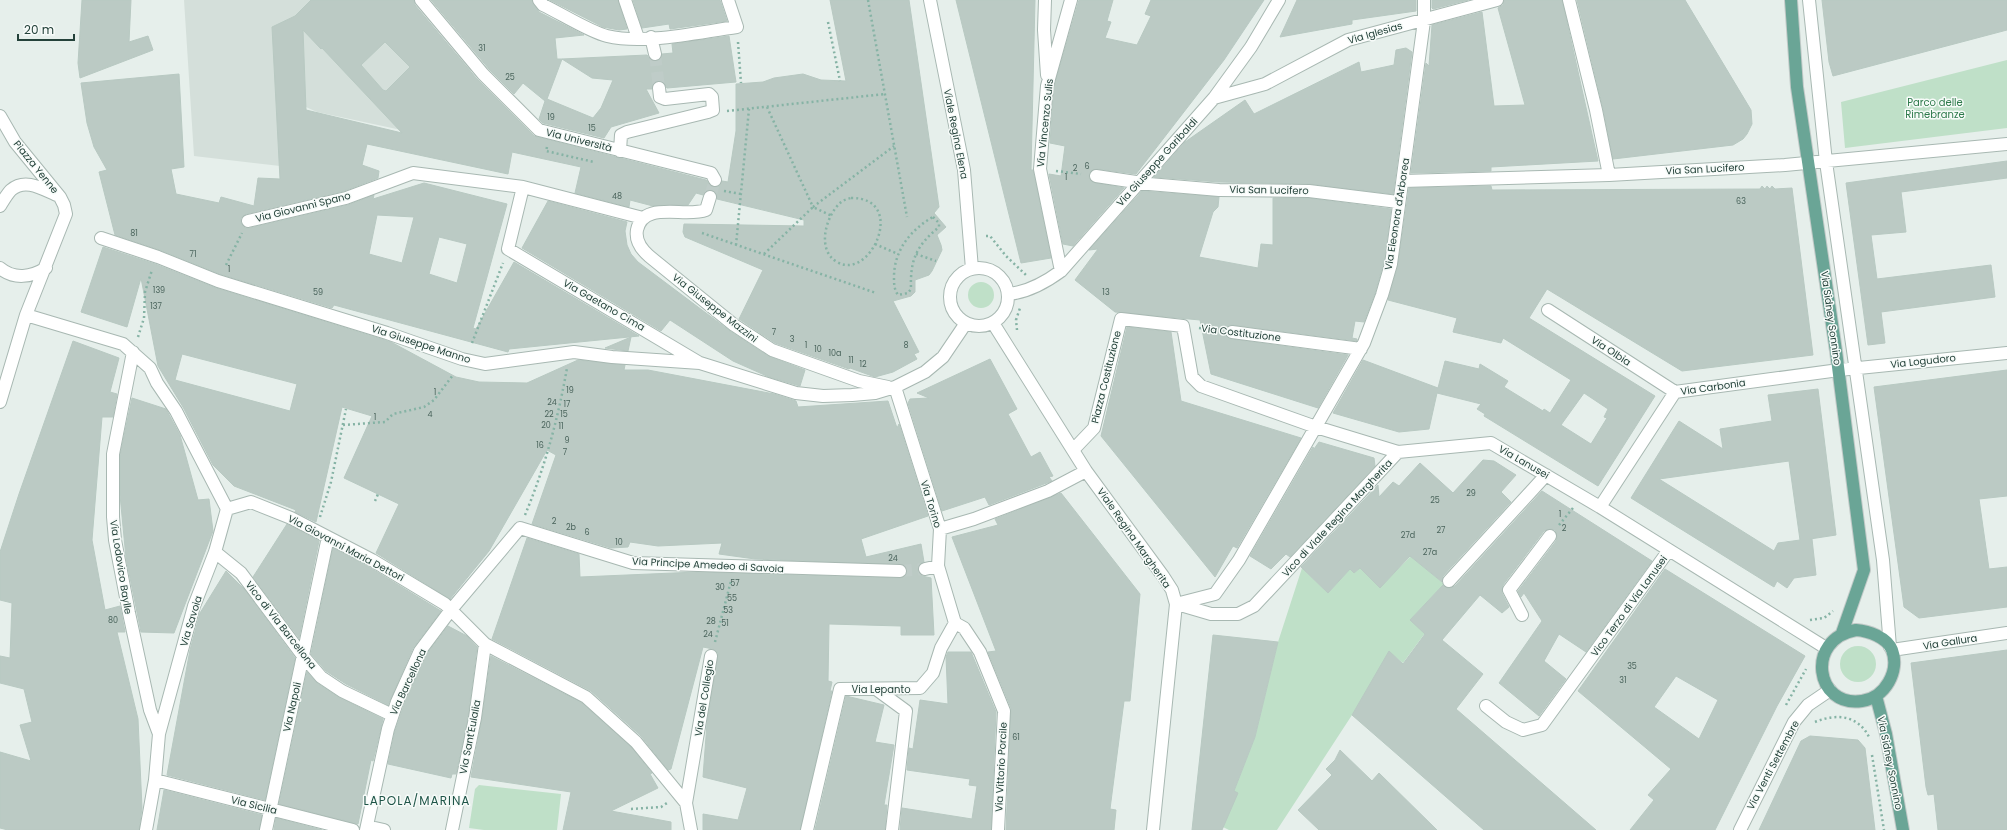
<svg xmlns="http://www.w3.org/2000/svg" width="2007" height="830" font-family="Poppins,sans-serif">
  <style>
    .built { fill: #d4dfda }
    .green { fill: #bfe0c8 }
    .building { fill: #bbcac4; stroke: #b8c9c2; fill-rule: evenodd }
    .lines { fill: none; stroke-linecap: round; stroke-linejoin: round }
    .minor-tunnel { stroke: #bfccc8; stroke-width: 12; stroke-dasharray: 12 6; stroke-linecap: butt }
    .minor-casing { stroke: #a8b8b2; stroke-width: 14 }
    .major-casing { stroke: #c2cac8; stroke-width: 14 }
    .path { stroke: #86b3a5; stroke-width: 2.5; stroke-dasharray: 2 3; stroke-linecap: butt }
    .minor { stroke: #fff; stroke-width: 12 }
    .major { stroke: #6aa596; stroke-width: 12 }
    .labels { text-anchor: middle; dominant-baseline: central; stroke-width: 3; stroke-linejoin: round; paint-order: stroke }
    .number-label { font-size: 8px; fill: #4a645c }
    .street-label { font-size: 10px; fill: #24423a; stroke: #f7fbf9 }
    .park-label { font-size: 10px; fill: #2d7a4b; stroke: #f7fbf9 }
    .quarter-label { font-size: 12px; letter-spacing: 1px; fill: #1f5548; stroke: #f7fbf9 }
  </style>
  <rect width="100%" height="100%" fill="#e6efeb"/>
  <!-- built -->
  <path class="built" d="M184,0H405L472,70L406,131L317,112L306,107L308,135L280,166L194,156Z"/>
  <!-- green -->
  <path class="green" d="M2007,60V128L1845,148L1841,102Z
    M968 295a13 13 0 1 1 26 0a13 13 0 1 1-26 0Z
    M1411,556L1444,584L1410,620L1414,623L1416,621L1431,625L1403,663L1389,652L1352,715L1277,830H1229L1223,827L1234,791L1255,737L1278,642L1302,568L1328,593L1350,569L1354,573L1360,568L1380,587Z
    M1840 664a18 18 0 1 1 36 0a18 18 0 1 1-36 0Z
    M479,785L561,794L557,830H484L469,828L475,789Z"/>
  <!-- building -->
  <path class="building" d="M82,0H131L129,42L148,36L153,50L80,78L78,63Z
    M311,0H414L415,5L477,79L534,136L706,180L711,186L715,187L719,186L722,181L728,182L736,131V84L763,82L774,78L803,74L821,80L846,81L830,0H909L939,207L934,213L946,227L937,235L941,245L942,250L932,271L929,275L915,280V292L911,296L893,301L919,352L914,354L917,359L893,372L875,377L850,368L849,369L775,343L739,319L763,270L685,237L683,232L684,224L804,226V220L717,199L716,192L712,190L705,191L703,195L696,193L688,205L653,206L630,200L629,207L575,193L581,167L512,152L508,174L367,144L362,165L379,171L378,178L344,191L246,214L241,218V223L245,228H250L348,205L374,195L373,199L424,183L507,204L473,328L476,329L514,262L639,336L509,349L508,352L334,305L332,308L220,274L160,250L115,235L99,172L107,170L94,147L87,123L81,83L179,74L184,167L171,169L176,194L219,203L221,197L254,206L258,178L280,179L272,27L295,16ZM303,30L321,49L322,48L402,133L306,110ZM385,42L410,67L386,91L383,90L361,65ZM377,215L414,217L402,263L369,254ZM439,237L467,244L457,283L429,274Z
    M431,0H532L539,12L584,35L555,38L557,59H562L547,99L593,118L601,108L613,80L592,78L562,59L647,55L650,59L656,61L660,59L662,54L673,53L672,44L729,36L736,82L667,88L662,81L655,82L652,89H646L659,113L611,127L604,138L543,123L539,119L545,101L523,83L514,94L489,69Z
    M550,0H618L627,29L619,30L603,27Z
    M633,0H720L727,21L670,29L669,24L642,28Z
    M956,0H1035L1031,170H1033L1051,258L1021,263Z
    M1079,0H1113L1107,21L1111,22L1105,38L1137,45L1151,16L1145,14L1151,0H1264L1224,60L1136,174L1097,169L1090,172L1089,178L1092,182L1124,188L1073,246L1063,244L1049,174L1061,176L1065,146L1050,143L1054,87Z
    M1297,0H1416V11L1352,20V24L1280,37Z
    M1432,0H1468L1433,9L1432,8Z
    M1504,0H1562L1598,161L1491,167V171L1411,173L1426,63L1429,66L1432,25L1482,12L1494,106L1525,105L1498,8L1503,5Z
    M1577,0H1685L1751,110L1752,124L1747,134L1743,139L1733,145L1613,159L1603,108Z
    M1822,0H2007V30L1833,76L1829,62Z
    M1406,48L1412,52L1393,194L1309,184L1219,182L1154,177L1185,142L1245,100L1254,114L1359,62L1361,72L1394,65L1396,50Z
    M2007,161V178L1901,192L1906,232L1871,235L1877,279L1991,265L1995,297L1881,312L1885,343L1868,345L1846,183Z
    M1491,186L1492,190L1760,189L1762,186L1765,189L1767,186L1770,189L1772,186L1775,189L1792,188L1813,355L1682,371L1547,289L1529,318L1655,396L1598,486L1484,416L1485,414L1477,409L1481,404L1437,393L1429,429L1399,432L1333,413L1363,360L1438,388L1445,361L1479,369L1480,364L1508,381L1504,387L1543,411L1544,409L1550,413L1571,380L1503,338L1501,343L1453,332L1457,318L1388,300L1398,265L1409,188ZM1584,393L1608,409L1604,417L1607,418L1591,444L1561,425Z
    M1142,191L1219,197L1218,207L1213,212L1199,257L1258,268L1261,244L1273,245V198H1308L1391,209L1384,262L1375,293L1364,322L1355,321L1352,338L1357,339V341L1233,325H1229L1225,331V335L1231,339L1348,355L1318,408L1211,374L1200,320L1115,312L1075,280L1098,249L1089,250Z
    M548,201L627,222L625,231L627,245L631,254L638,262L730,331L768,356L805,370L800,386L769,377L733,361L670,320L661,331L522,248Z
    M103,247L155,264L216,288L391,342L456,377L479,382L527,383L578,360L625,365L624,370H648L774,394L796,401L798,407L888,401L897,428L899,424L928,516L861,539L866,557L921,544L924,562L920,564L918,570L922,576L931,578L934,635H901V626L829,624L828,681L832,682L830,691H832L800,830H703V814L738,820L747,788L703,777L707,723L718,653L713,649L703,647L671,769L668,770L641,736L591,691L492,639L527,538L579,554L580,577L697,572L900,578L907,575V571L904,565L755,559L719,554L722,543L658,546L630,542L628,547L611,548L532,524L556,455L547,450L489,551L450,599L376,553L399,504L344,478L372,416L342,407L316,522L295,512L296,510L234,486L213,465L183,407L158,366L141,278L127,327L81,312ZM182,354L297,384L290,411L175,380Z
    M1127,327L1171,332L1181,401L1301,438L1237,548L1233,546L1215,577L1101,436Z
    M631,337L628,351L605,348Z
    M73,341L119,358L110,392L117,394L113,417H102L92,540L105,610L120,606L125,632H117L138,719L142,808L139,830H8L0,828V752L31,761L20,725L32,722L24,689L0,683V656L10,658L12,603L0,600V552L19,494Z
    M990,359L1017,409L1008,414L1031,457L1040,452L1053,476L1049,477L1052,481L989,505L985,497L942,511L908,403L910,399L929,398L917,393Z
    M2007,370V496L1979,499L1989,569L2007,567V607L1919,618L1904,607L1874,387Z
    M1818,389L1836,535L1810,539H1812L1816,575L1794,578L1787,588L1777,581L1774,587L1631,498L1679,421L1723,449L1720,429L1772,421L1768,395ZM1789,461L1800,540L1778,543L1774,551L1659,479Z
    M132,398L166,409L180,435L198,500L209,499L213,531L174,633L141,632L126,558L120,495V455Z
    M1319,442L1374,458L1375,466L1290,557L1286,554L1271,569L1250,556L1313,447L1314,449Z
    M1483,460L1494,461L1516,475L1501,492L1511,502L1443,576L1442,582L1410,556L1380,588L1360,568L1354,573L1350,569L1328,593L1301,567L1378,485L1379,497L1393,482L1399,486L1420,463L1453,493Z
    M1542,491L1652,561L1586,652L1559,634L1544,661L1566,679L1539,716L1499,683L1542,621L1524,593L1521,597L1518,591L1556,541L1557,537L1555,530L1551,529L1544,531L1503,585L1502,593L1509,607L1502,613L1480,595L1442,640L1483,674L1456,709L1596,830H1484L1352,715L1389,651L1403,664L1425,634L1410,620L1443,585L1448,588L1455,586Z
    M1061,493L1140,594L1130,701H1124L1110,809L1116,810L1114,830H1006L1011,708L988,652L996,651L952,537L998,525L995,519Z
    M287,524L319,541L299,638L253,577Z
    M333,548L369,567L441,611L413,648L388,705L346,684L326,671L311,654Z
    M1665,569L1805,656L1777,706L1715,830H1630L1654,800L1648,795L1671,769L1578,691ZM1676,676L1718,700L1699,739L1654,707Z
    M226,571L245,590L295,658L265,800L167,775L190,650L200,613Z
    M448,626L467,636L477,647L468,717L456,774H452L451,778L388,764L395,731L404,705L426,655Z
    M1213,635L1278,642L1255,737L1234,791L1238,793L1222,830H1192Z
    M2007,650V830H1938L1934,794L1928,795L1926,787L1911,663Z
    M948,652H971L996,712L991,830H900L902,808L972,819L977,786L969,785L970,779L907,770L909,748L913,749L920,700L948,704L946,657Z
    M491,656L582,703L631,747L652,773L650,774L658,788L611,811L671,822V830H563L571,792L471,777L482,719Z
    M307,672L317,683L338,697L383,719L373,761L371,760L358,824L279,804Z
    M846,696L884,705L875,742L894,745L884,805H887L885,830H815Z
    M1810,736L1858,740L1865,748L1875,830H1759L1801,741Z
    M1340,750L1372,781L1379,773L1437,830H1319L1298,810L1332,775L1326,769L1335,760Z
    M164,790L262,815L259,830H157Z
    M276,818L322,830H274Z"/>
  <g class="lines">
    <!-- minor-tunnel -->
    <path class="minor-tunnel" d="M655,54L659,88
      M710,197L715,180
      M900,571L925,569"/>
    <defs>
      <path id="minor" d="M421,0L483,74L539,130L711,173L715,180
        M539,0L543,5C560,13 590,32 607,36C645,45 699,32 737,27L728,0
        M625,0L638,38
        M930,0L964,170L972,269
        M1045,0L1044,30L1047,75
        M1569,0L1596,110L1609,175
        M1809,0L1826,162L1883,560L1890,647
        M651,37L655,54
        M1214,98L1265,84L1348,40L1497,0
        M0,116L15,142L60,197L64,205L66,214L26,315L0,402
        M620,151L621,135L627,132L708,112L713,110L712,97L709,94L665,99L660,97L659,88
        M1096,176L1149,184L1219,190L1309,191L1398,202
        M1403,181L1609,175L1785,165L2007,144
        M523,187L508,249L698,362
        M710,197L706,210C685,218 643,200 637,230C635,241 641,249 649,256L734,325L772,350L859,381L888,387
        M0,206C3,201 7,194 11,190C26,177 44,190 59,196
        M248,221L346,198L413,173L523,187L643,218
        M101,238L158,257L218,281L387,333L462,359L485,364L574,352L612,357L700,363L796,393L823,396L852,395L875,393L895,387L925,372L943,357L966,323
        M950 297a29 29 0 1 1 58 0a29 29 0 1 1-58 0Z
        M0,268C14,280 32,277 46,268
        M1061,271L1040,169L1047,86L1071,0
        M1009,294C1028,292 1046,282 1061,271L1214,98L1251,47L1279,0
        M1548,310L1675,392
        M26,315L123,344L150,368L157,383L176,411L227,509
        M993,323L1086,471L1163,576L1172,590L1176,604L1153,830
        M1232,332L1361,349
        M133,352L113,454V517L115,540L129,613L150,710L159,734L155,780L146,830
        M895,387L940,529L938,566L955,623
        M1073,450L1094,428L1121,319L1183,326L1192,377L1201,386L1316,427L1398,452L1491,443L1600,507L1826,648
        M1600,507L1675,392L1839,370L2007,353
        M227,509L251,502L291,518L372,560L445,604L485,644L586,697L636,742L686,803
        M940,529L974,519L1048,491L1086,471
        M215,552L241,573L303,656L321,677L342,691L392,715
        M925,569L938,566
        M1449,581L1546,475
        M1176,604L1215,594L1239,560L1364,343L1382,295L1391,264L1424,21V0
        M1177,604L1211,614H1238L1254,606L1398,452
        M1522,615L1509,590L1550,536
        M955,623L964,628L980,652L1004,711L998,830
        M1892,650L2007,633
        M876,689L906,711L892,830
        M1486,706L1506,722L1523,730L1542,725L1669,550
        M159,734L194,606L215,552L227,509
        M155,780L353,830
        M266,830L328,537
        M366,830L388,729L397,702L420,651L450,611L520,528L633,563L900,571
        M372,830L375,828L384,830
        M452,830L475,718L485,644
        M691,830L686,803L711,656
        M807,830L840,689L920,688L933,673L941,648L955,623
        M1740,830L1794,722L1808,705L1830,690"/>
      <path id="major" d="M1791,0L1797,87L1836,351L1864,570L1842,633
        M1856,630C1868,631 1887,637 1892,650C1900,671 1885,698 1862,701C1815,708 1805,639 1856,630Z
        M1876,696L1886,734L1903,830"/>
    </defs>
    <!-- minor casing -->
    <use href="#minor" class="minor-casing"/>
    <!-- major casing -->
    <use href="#major" class="major-casing"/>
    <!-- path -->
    <path class="path" d="M868,0L907,217
      M828,22L840,81
      M738,42L741,83
      M767,107L813,207L894,146
      M727,111L885,94
      M547,147L546,151L594,162
      M1056,171L1081,174
      M724,191L741,194
      M851,198C908,197 871,282 837,262C816,250 826,216 840,203C843,200 847,199 851,198Z
      M933,217L939,223V227C916,246 910,260 911,289L908,293L898,295C894,289 894,284 894,277C894,251 910,230 933,217Z
      M702,233L876,293
      M986,236H990L1006,256L1026,275
      M875,244L898,254
      M736,245L749,109
      M764,254L813,207L832,216
      M916,254L936,261
      M226,265L242,233
      M1199,328L1218,331
      M1017,330L1016,320L1020,308
      M138,337L144,318L145,292L152,270
      M472,343L503,263
      M343,425L385,422L393,414L424,407L434,400L453,375
      M375,501L378,494
      M525,515C545,467 558,419 567,368
      M320,517L331,482L346,409
      M1559,525L1573,508
      M1810,620L1824,618L1833,611
      M715,642L731,581
      M1786,705L1806,669
      M1815,722C1837,713 1859,715 1870,739
      M1872,755L1884,830
      M631,809L661,807L667,803"/>
    <!-- minor -->
    <use href="#minor" class="minor"/>
    <!-- major -->
    <use href="#major" class="major"/>
  </g>
  <g class="labels">
    <!-- number labels -->
    <g class="number-label">
      <text x="482" y="48">31</text>
      <text x="510" y="77">25</text>
      <text x="551" y="117">19</text>
      <text x="592" y="128">15</text>
      <text x="1087" y="166">6</text>
      <text x="1075" y="168">2</text>
      <text x="1066" y="177">1</text>
      <text x="617" y="196">48</text>
      <text x="1741" y="201">63</text>
      <text x="134" y="233">81</text>
      <text x="193" y="254">71</text>
      <text x="229" y="269">1</text>
      <text x="159" y="290">139</text>
      <text x="318" y="292">59</text>
      <text x="1106" y="292">13</text>
      <text x="156" y="306">137</text>
      <text x="774" y="332">7</text>
      <text x="792" y="339">3</text>
      <text x="806" y="345">1</text>
      <text x="906" y="345">8</text>
      <text x="818" y="349">10</text>
      <text x="835" y="353">10a</text>
      <text x="851" y="360">11</text>
      <text x="863" y="364">12</text>
      <text x="570" y="390">19</text>
      <text x="435" y="392">1</text>
      <text x="552" y="402">24</text>
      <text x="567" y="404">17</text>
      <text x="430" y="414">4</text>
      <text x="549" y="414">22</text>
      <text x="564" y="414">15</text>
      <text x="375" y="417">1</text>
      <text x="546" y="425">20</text>
      <text x="561" y="426">11</text>
      <text x="567" y="440">9</text>
      <text x="540" y="445">16</text>
      <text x="565" y="452">7</text>
      <text x="1471" y="493">29</text>
      <text x="1435" y="500">25</text>
      <text x="1560" y="514">1</text>
      <text x="554" y="521">2</text>
      <text x="571" y="527">2b</text>
      <text x="1564" y="528">2</text>
      <text x="1441" y="530">27</text>
      <text x="587" y="532">6</text>
      <text x="1408" y="535">27d</text>
      <text x="619" y="542">10</text>
      <text x="1430" y="552">27a</text>
      <text x="893" y="558">24</text>
      <text x="735" y="583">57</text>
      <text x="720" y="587">30</text>
      <text x="732" y="598">55</text>
      <text x="728" y="610">53</text>
      <text x="113" y="620">80</text>
      <text x="711" y="621">28</text>
      <text x="725" y="623">51</text>
      <text x="708" y="634">24</text>
      <text x="1632" y="666">35</text>
      <text x="1623" y="680">31</text>
      <text x="1016" y="737">61</text>
    </g>
    <!-- street labels -->
    <g class="street-label">
      <text transform="translate(1375 33) rotate(-16)">Via Iglesias</text>
      <text transform="translate(1045 123) rotate(-84)">Via Vincenzo Sulis</text>
      <text transform="translate(956 134) rotate(79)">Viale Regina Elena</text>
      <text transform="translate(579 140) rotate(14)">Via Università</text>
      <text transform="translate(1157 162) rotate(-48)">Via Giuseppe Garibaldi</text>
      <text transform="translate(36 167) rotate(51)">Piazza Yenne</text>
      <text transform="translate(1705 169) rotate(-3)">Via San Lucifero</text>
      <text transform="translate(1269 190) rotate(1)">Via San Lucifero</text>
      <text transform="translate(303 207) rotate(-14)">Via Giovanni Spano</text>
      <text transform="translate(1397 214) rotate(-81)">Via Eleonora d'Arborea</text>
      <text transform="translate(604 305) rotate(30)">Via Gaetano Cima</text>
      <text transform="translate(715 308) rotate(38)">Via Giuseppe Mazzini</text>
      <text transform="translate(1831 318) rotate(82)">Via Sidney Sonnino</text>
      <text transform="translate(1241 333) rotate(7)">Via Costituzione</text>
      <text transform="translate(421 344) rotate(18)">Via Giuseppe Manno</text>
      <text transform="translate(1611 351) rotate(33)">Via Olbia</text>
      <text transform="translate(1923 361) rotate(-6)">Via Logudoro</text>
      <text transform="translate(1106 377) rotate(-76)">Piazza Costituzione</text>
      <text transform="translate(1713 387) rotate(-8)">Via Carbonia</text>
      <text transform="translate(1524 462) rotate(30)">Via Lanusei</text>
      <text transform="translate(931 504) rotate(73)">Via Torino</text>
      <text transform="translate(1337 518) rotate(-47)">Vico di Viale Regina Margherita</text>
      <text transform="translate(1134 538) rotate(55)">Viale Regina Margherita</text>
      <text transform="translate(346 548) rotate(28)">Via Giovanni Maria Dettori</text>
      <text transform="translate(708 565) rotate(3)">Via Principe Amedeo di Savoia</text>
      <text transform="translate(121 567) rotate(81)">Via Lodovico Baylle</text>
      <text transform="translate(1629 606) rotate(-54)">Vico Terzo di Via Lanusei</text>
      <text transform="translate(191 621) rotate(-73)">Via Savoia</text>
      <text transform="translate(281 625) rotate(52)">Vico di Via Barcellona</text>
      <text transform="translate(1950 642) rotate(-9)">Via Gallura</text>
      <text transform="translate(408 682) rotate(-65)">Via Barcellona</text>
      <text x="881" y="689">Via Lepanto</text>
      <text transform="translate(704 698) rotate(-81)">Via del Collegio</text>
      <text transform="translate(292 707) rotate(-77)">Via Napoli</text>
      <text transform="translate(470 737) rotate(-79)">Via Sant'Eulalia</text>
      <text transform="translate(1890 763) rotate(79)">Via Sidney Sonnino</text>
      <text transform="translate(1773 765) rotate(-62)">Via Venti Settembre</text>
      <text transform="translate(1001 767) rotate(-87)">Via Vittorio Porcile</text>
      <text transform="translate(254 805) rotate(14)">Via Sicilia</text>
    </g>
    <!-- park labels -->
    <g class="park-label">
      <text x="1935" y="102">Parco delle<tspan x="1935" dy="12">Rimebranze</tspan></text>
    </g>
    <!-- quarter labels -->
    <g class="quarter-label">
      <text x="417" y="800">LAPOLA/MARINA</text>
    </g>
  </g>
  <!-- scale -->
  <path d="M18 34v6h56v-6" fill="none" stroke="#24423a" stroke-width="2"/>
  <text x="24" y="34" font-size="12" fill="#24423a" stroke="#f7fbf9" stroke-width="3" paint-order="stroke">20 m</text>
</svg>
